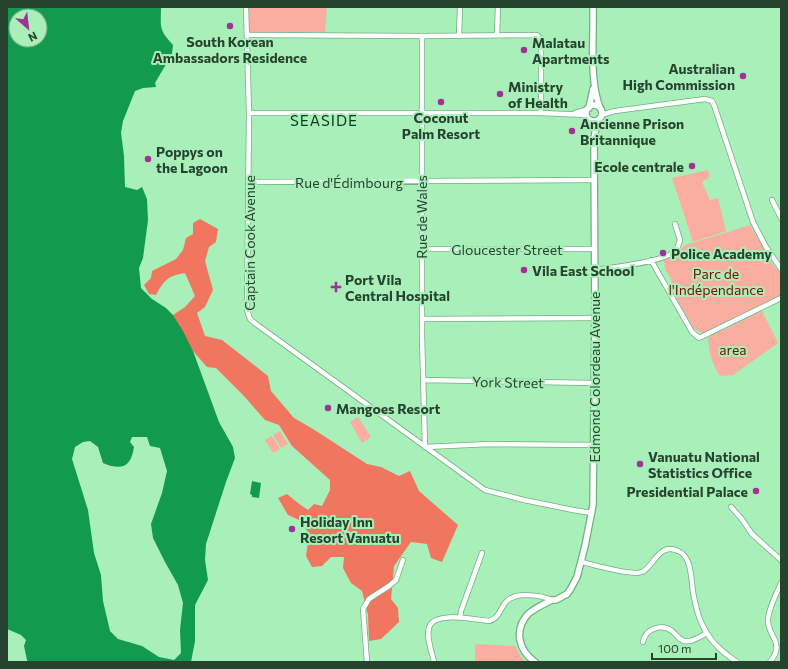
<svg xmlns="http://www.w3.org/2000/svg" width="788" height="669" font-family="Commissioner,sans-serif">
  <style>
    .green { fill: #f9ae9f }
    .forest { fill: #f07660 }
    .water { fill: #129a4f; fill-rule: evenodd }
    .lines { fill: none; stroke-linecap: round; stroke-linejoin: round }
    .minor-casing { stroke: #6db17f; stroke-width: 6 }
    .tertiary-casing { stroke: #6db17f; stroke-width: 8 }
    .minor { stroke: #fff; stroke-width: 4.5 }
    .tertiary { stroke: #fff; stroke-width: 5.5 }
    .poi-dot { fill: #9e3394; stroke: #a9efba; stroke-width: 1.5 }
    .labels { text-anchor: middle; dominant-baseline: central; stroke-width: 4; stroke-linejoin: round; paint-order: stroke }
    .poi-label { font-size: 14px; font-weight: bold; fill: #26432e; stroke: #a9efba; text-anchor: start }
    .street-label { font-size: 14px; fill: #26432e; stroke: #a9efba }
    .park-label { font-size: 14px; fill: #7e0c00; stroke: #a9efba }
    .neighbourhood-label { font-size: 15px; letter-spacing: 1px; fill: #043d1c; stroke: #a9efba }
  </style>
  <rect width="100%" height="100%" fill="#a9efba"/>
  <!-- green -->
  <path class="green" d="M249,7H327L325,32H249Z
    M708,170L710,177L702,182L710,200L718,198L726,231L693,242L672,178Z
    M750,225L773,265L781,274V296L704,334L694,329L673,292L671,279L665,269L664,260L671,256L686,245Z
    M762,311L778,343L733,375L720,376C713,365 707,350 709,337Z
    M358,417L371,437L362,443L350,422Z
    M280,431L288,444L281,448L273,435Z
    M272,436L280,449L273,453L265,440Z
    M475,644L515,646L521,657L526,662H438V661H475Z"/>
  <!-- forest -->
  <path class="forest" d="M200,219L218,229L216,242L209,247L205,261L213,290L205,307L197,313L205,336L222,340L268,376L271,391L294,418L313,429L367,464L381,467L399,476L410,471L419,491L458,525L442,562L431,558L427,544L411,542L394,566L391,599L398,608L399,622L381,639L369,641L368,615L362,591L351,583L343,568L344,557H331L322,566L312,567L306,556L309,534L301,521L288,515L278,498L287,494L298,503L308,510L314,504L322,506L330,490V480L292,446L279,425L265,420L244,396L216,368L207,367L193,351L173,315L185,307L195,296L185,273C168,276 165,279 156,295L149,294L144,285L151,278L152,271L176,259L183,250L186,238L193,234V223Z"/>
  <!-- water -->
  <path class="water" d="M7,7H161C161,27 158,29 173,45L172,54L155,83L156,87L143,88L135,91L123,121L121,133L124,156L125,187L137,190L142,187L147,199L148,220L143,258L139,268L141,288L152,299L166,308L173,315L183,331L193,351L219,422L233,447L235,458L226,482L206,544L205,560L208,580L195,605V641L191,662H28L27,660L24,646L26,640L21,635L7,629ZM16,16H40V40H16ZM132,437H147L150,446L160,448L167,471L162,493L151,524L153,538L165,562L178,585L183,603L180,630L181,653L174,660L159,657L142,646L118,639L110,631L103,601L101,575L94,553L88,510L72,459L75,447L83,442L90,441L98,447L103,463C122,471 131,467 134,447L130,442Z
    M252,481L261,483L259,498L252,497V495L250,494Z"/>
  <g class="lines">
    <defs>
      <path id="minor" d="M246,7L249,113L247,310L250,319L256,324L485,490L524,500L573,510L592,513
        M247,35L422,36L537,35L541,39V113
        M459,35L460,7
        M497,35L498,7
        M422,36V336L425,447
        M249,113H541L586,115
        M575,113L586,110
        M601,115L615,111L705,99L712,101L714,105L753,222L766,247L781,269
        M249,182L594,180
        M772,200L781,218
        M421,249H594
        M651,260L692,332L699,338L781,298
        M594,270C609,268 665,262 675,251C678,248 679,243 680,240L675,224
        M422,319L595,318
        M423,380L593,383
        M425,447L490,444L593,445
        M731,507L741,518L752,534L781,560
        M582,562C593,565 632,576 642,572C654,567 658,542 678,551C692,556 691,580 693,592C695,603 697,614 702,624C709,640 723,653 737,662
        M460,618L461,611L482,553
        M643,642C645,629 661,623 672,631C676,634 678,639 684,641C691,643 701,636 707,633
        M367,662L363,609L369,599L389,586L396,580L403,560
        M434,662C432,652 426,638 429,628C433,610 476,620 489,621C498,619 500,610 505,603C514,591 540,595 552,600
        M770,662C785,643 770,639 768,622C767,611 777,593 781,583"/>
      <path id="tertiary" d="M593,7C594,38 589,80 600,108
        M586 113a8 8 0 1 1 16 0a8 8 0 1 1-16 0Z
        M589,108L593,89
        M535,662C518,650 514,630 528,614C535,608 544,604 552,600H556L567,594L570,590L577,577L585,546L593,505L595,318L594,139L596,127L599,119"/>
    </defs>
    <!-- minor casing -->
    <use href="#minor" class="minor-casing"/>
    <!-- tertiary casing -->
    <use href="#tertiary" class="tertiary-casing"/>
    <!-- minor -->
    <use href="#minor" class="minor"/>
    <!-- tertiary -->
    <use href="#tertiary" class="tertiary"/>
  </g>
  <!-- markers -->
  <g class="poi-dot">
    <circle cx="230" cy="26" r="4"/>
    <circle cx="524" cy="50" r="4"/>
    <circle cx="743" cy="76" r="4"/>
    <circle cx="500" cy="94" r="4"/>
    <circle cx="441" cy="102" r="4"/>
    <circle cx="572" cy="131" r="4"/>
    <circle cx="148" cy="159" r="4"/>
    <circle cx="692" cy="166" r="4"/>
    <circle cx="663" cy="253" r="4"/>
    <circle cx="524" cy="270" r="4"/>
    <path d="M334 281h4v4h4v4h-4v4h-4v-4h-4v-4h4z"/>
    <circle cx="328" cy="408" r="4"/>
    <circle cx="640" cy="464" r="4"/>
    <circle cx="756" cy="491" r="4"/>
    <circle cx="292" cy="529" r="4"/>
  </g>
  <g class="labels">
    <!-- poi labels -->
    <g class="poi-label">
      <text x="230" y="41" text-anchor="middle">South Korean<tspan x="230" dy="16">Ambassadors Residence</tspan></text>
      <text x="532" y="42">Malatau<tspan x="532" dy="16">Apartments</tspan></text>
      <text x="735" y="68" text-anchor="end">Australian<tspan x="735" dy="16">High Commission</tspan></text>
      <text x="508" y="86">Ministry<tspan x="508" dy="16">of Health</tspan></text>
      <text x="441" y="117" text-anchor="middle">Coconut<tspan x="441" dy="16">Palm Resort</tspan></text>
      <text x="580" y="123">Ancienne Prison<tspan x="580" dy="16">Britannique</tspan></text>
      <text x="156" y="151">Poppys on<tspan x="156" dy="16">the Lagoon</tspan></text>
      <text x="684" y="166" text-anchor="end">Ecole centrale</text>
      <text x="671" y="253">Police Academy</text>
      <text x="532" y="270">Vila East School</text>
      <text x="345" y="279">Port Vila<tspan x="345" dy="16">Central Hospital</tspan></text>
      <text x="336" y="408">Mangoes Resort</text>
      <text x="648" y="456">Vanuatu National<tspan x="648" dy="16">Statistics Office</tspan></text>
      <text x="748" y="491" text-anchor="end">Presidential Palace</text>
      <text x="300" y="521">Holiday Inn<tspan x="300" dy="16">Resort Vanuatu</tspan></text>
    </g>
    <!-- street labels -->
    <g class="street-label">
      <text x="349" y="182">Rue d'Édimbourg</text>
      <text transform="translate(421 217) rotate(-90)">Rue de Wales</text>
      <text transform="translate(249 243) rotate(-90)">Captain Cook Avenue</text>
      <text x="507" y="249">Gloucester Street</text>
      <text transform="translate(594 377) rotate(-90)">Edmond Colordeau Avenue</text>
      <text transform="translate(508 382) rotate(1)">York Street</text>
    </g>
    <!-- park labels -->
    <g class="park-label">
      <text x="716" y="273">Parc de<tspan x="716" dy="16">l'Indépendance</tspan></text>
      <text x="733" y="349">area</text>
    </g>
    <!-- neighbourhood labels -->
    <g class="neighbourhood-label">
      <text x="324" y="120">SEASIDE</text>
    </g>
  </g>
  <!-- border -->
  <rect width="788" height="669" fill="none" stroke="#26432e" stroke-width="16"/>
  <!-- north arrow -->
  <g transform="translate(28 28) rotate(152)"><circle r="19" fill="#a9efba" stroke="#75aa82"/>
  <path d="M0-3L7 15L0 10L-7 15Z" fill="#9e3394"/>
  <text y="-6" font-size="11" font-weight="bold" text-anchor="middle" fill="#26432e">N</text>
  </g>
  <!-- scale -->
  <path d="M652 653v6h64v-6" fill="none" stroke="#26432e" stroke-width="2"/>
  <text x="658" y="653" font-size="12" fill="#26432e" stroke="#a9efba" stroke-width="3" paint-order="stroke">100 m</text>
</svg>
